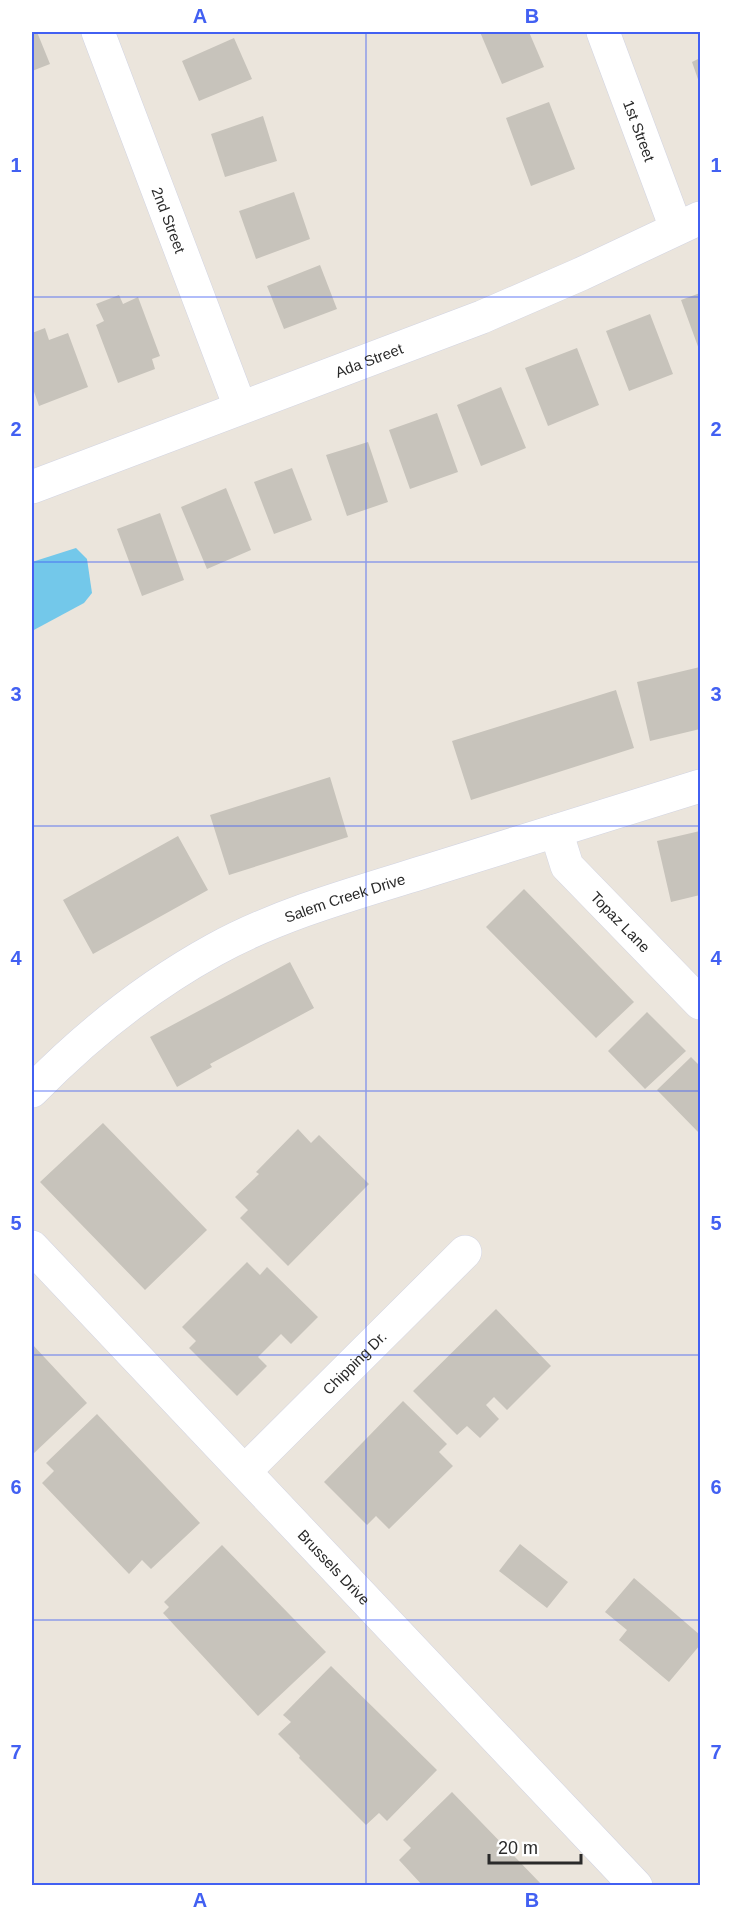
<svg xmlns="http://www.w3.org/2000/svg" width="732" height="1917" font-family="Helvetica,sans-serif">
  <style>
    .water { fill: #73c8ea }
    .building { fill: #c7c3bb }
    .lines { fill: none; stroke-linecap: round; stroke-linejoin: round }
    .minor-casing { stroke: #d2d4e2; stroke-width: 34 }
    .minor { stroke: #fff; stroke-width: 33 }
    .grid { fill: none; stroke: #4260f2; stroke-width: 1.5; stroke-opacity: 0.55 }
    .labels { text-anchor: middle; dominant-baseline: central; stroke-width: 5; stroke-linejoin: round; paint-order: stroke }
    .street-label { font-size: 15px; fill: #2a2a2a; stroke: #fff }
    .neatline { fill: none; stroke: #4260f2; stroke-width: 2 }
    .grid-label { font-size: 20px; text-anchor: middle; font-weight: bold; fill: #4260f2 }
  </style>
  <rect width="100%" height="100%" fill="#ebe5dc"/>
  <!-- water -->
  <path class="water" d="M76,548L87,559L92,593L84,603L32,631V562Z"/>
  <!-- building -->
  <path class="building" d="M32,32H37L50,64L32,71Z
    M480,32H529L544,67L502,84Z
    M234,38L252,79L199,101L182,61Z
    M700,58V85L692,62Z
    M549,102L575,169L531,186L506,118Z
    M263,116L277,161L225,177L211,134Z
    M294,192L310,239L256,259L239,211Z
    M320,265L337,309L284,329L267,286Z
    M700,293V352L681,300Z
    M119,295L123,304L138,297L160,356L152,359L155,369L118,383L96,325L104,321L96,304Z
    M650,314L673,374L629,391L606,331Z
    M45,328L49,340L68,333L88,387L39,406L32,386V333Z
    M577,348L599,405L548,426L525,368Z
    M501,387L526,448L481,466L457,405Z
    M437,413L458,472L410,489L389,430Z
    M368,442L388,502L347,516L326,455Z
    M292,468L312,520L274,534L254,482Z
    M226,488L251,550L207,569L181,507Z
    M160,513L184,580L142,596L117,529Z
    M700,667V729L650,741L637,682Z
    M616,690L634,748L471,800L452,741Z
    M330,777L348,837L229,875L210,815Z
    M700,831V895L671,902L657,841Z
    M178,836L208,890L93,954L63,900Z
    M524,889L634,1002L596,1038L486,927Z
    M290,962L314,1008L210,1064L212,1067L177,1087L150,1037Z
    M647,1012L686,1051L645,1089L608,1051Z
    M691,1057L700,1066V1134L657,1090Z
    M103,1123L207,1230L145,1290L40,1182Z
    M298,1129L311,1143L319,1135L369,1184L288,1266L240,1218L248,1210L235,1197L259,1174L256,1172Z
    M247,1262L260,1275L267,1267L318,1317L291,1344L281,1334L258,1357L267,1366L237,1396L189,1348L196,1341L182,1327Z
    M496,1309L551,1366L507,1410L494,1397L486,1405L499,1419L480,1438L467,1426L457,1435L413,1391Z
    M32,1344L87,1403L32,1455Z
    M403,1401L447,1444L439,1452L453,1466L389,1529L376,1516L367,1525L324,1482Z
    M97,1414L200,1523L151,1569L142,1560L129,1574L42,1483L54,1471L46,1463Z
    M520,1544L568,1582L547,1608L499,1571Z
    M222,1545L326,1652L258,1716L163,1613L169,1607L164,1602Z
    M634,1578L700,1635V1645L669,1682L619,1640L627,1630L605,1612Z
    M331,1666L437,1770L387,1821L379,1813L366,1825L299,1758L300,1756L278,1734L291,1722L283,1715Z
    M452,1792L543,1886H423L399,1860L411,1848L403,1840Z"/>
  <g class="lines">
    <defs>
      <g id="minor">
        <path id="s1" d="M98,32L240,407"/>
        <path id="s2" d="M603,32L676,228"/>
        <path id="s3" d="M32,487L482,317L581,274L700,218"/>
        <path id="s4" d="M556,831L567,866L700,1003"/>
        <path id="s5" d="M32,1091C87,1035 145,988 214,950C279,914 356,893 427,871C518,843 609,815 700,786"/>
        <path id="s6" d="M32,1247L636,1886"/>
        <path id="s7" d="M245,1471L465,1252"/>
      </g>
    </defs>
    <!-- minor casing -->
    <use href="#minor" class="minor-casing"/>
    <!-- minor -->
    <use href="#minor" class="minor"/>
  </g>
  <!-- grid -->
  <path class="grid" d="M366,32V1886M32,297H700M32,562H700M32,826H700M32,1091H700M32,1355H700M32,1620H700"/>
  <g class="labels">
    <!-- street labels -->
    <g class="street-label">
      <text stroke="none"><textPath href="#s2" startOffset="105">1st Street</textPath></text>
      <text stroke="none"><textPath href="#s1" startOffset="201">2nd Street</textPath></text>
      <text stroke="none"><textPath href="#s3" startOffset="360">Ada Street</textPath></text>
      <text stroke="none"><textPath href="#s5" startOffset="372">Salem Creek Drive</textPath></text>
      <text stroke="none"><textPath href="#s4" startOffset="114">Topaz Lane</textPath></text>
      <text stroke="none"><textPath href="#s7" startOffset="154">Chipping Dr.</textPath></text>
      <text stroke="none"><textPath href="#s6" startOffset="440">Brussels Drive</textPath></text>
    </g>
  </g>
  <!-- border -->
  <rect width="732" height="1917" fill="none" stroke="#ffffff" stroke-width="66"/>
  <!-- scale -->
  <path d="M489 1854v9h92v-9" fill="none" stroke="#2a2a2a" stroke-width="3"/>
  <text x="498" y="1854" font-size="18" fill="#2a2a2a" stroke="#ffffff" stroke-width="4.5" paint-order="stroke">20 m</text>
  <rect x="33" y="33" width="666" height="1851" class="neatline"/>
  <g class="grid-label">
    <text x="200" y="23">A</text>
    <text x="532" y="23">B</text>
    <text x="16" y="172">1</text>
    <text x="716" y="172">1</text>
    <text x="16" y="436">2</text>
    <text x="716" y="436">2</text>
    <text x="16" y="701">3</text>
    <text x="716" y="701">3</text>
    <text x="16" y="965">4</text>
    <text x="716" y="965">4</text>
    <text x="16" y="1230">5</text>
    <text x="716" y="1230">5</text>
    <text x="16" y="1494">6</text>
    <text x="716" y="1494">6</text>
    <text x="16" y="1759">7</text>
    <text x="716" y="1759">7</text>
    <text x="200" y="1907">A</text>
    <text x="532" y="1907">B</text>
  </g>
</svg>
